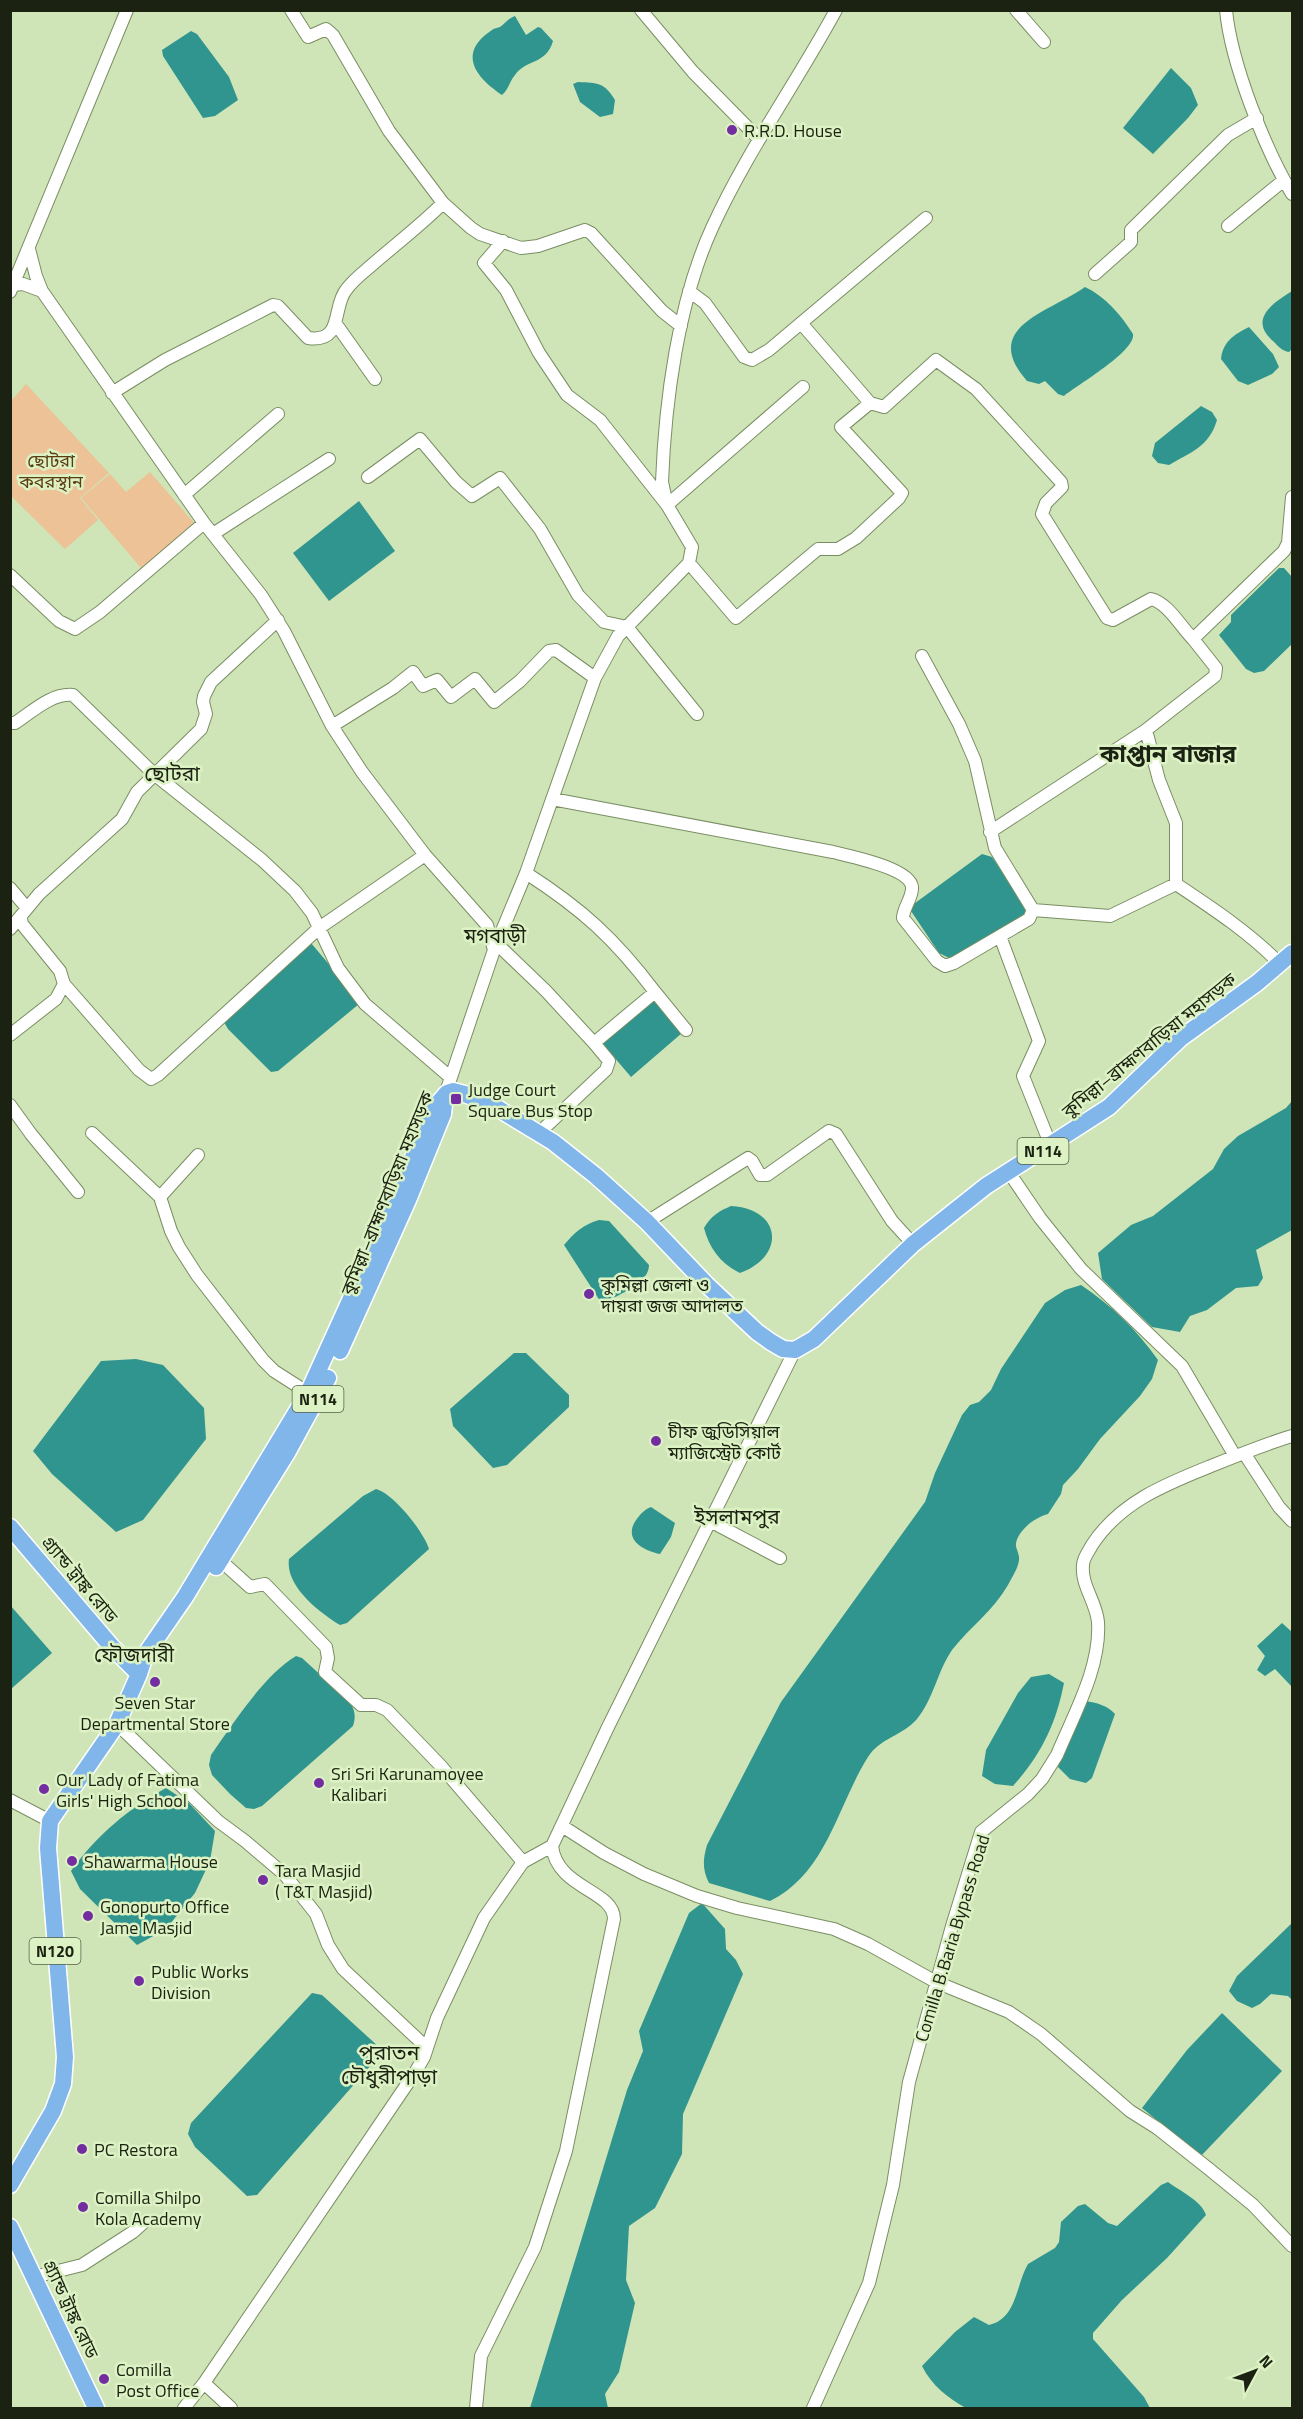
<svg xmlns="http://www.w3.org/2000/svg" width="1303" height="2419" font-family="'Titillium Web','Noto Sans Bengali',sans-serif">
  <style>
    .green { fill: #ecc296 }
    .water { fill: #30958e }
    .lines { fill: none; stroke-linecap: round; stroke-linejoin: round }
    .minor-casing { stroke: #7a8e63; stroke-width: 14 }
    .highway-casing { stroke: #fff; stroke-width: 19 }
    .minor { stroke: #fff; stroke-width: 12 }
    .highway { stroke: #81b6ea; stroke-width: 16 }
    .poi-dot { fill: #732da1; stroke: #dcf2c4; stroke-width: 2 }
    .labels { text-anchor: middle; dominant-baseline: central; stroke-width: 5; stroke-linejoin: round; paint-order: stroke }
    .shield { fill: #dcf2c4; stroke: #556047; stroke-width: 1.5 }
    .shield-label { font-size: 16px; font-weight: bold; fill: #1b2211 }
    .poi-label { font-size: 18px; fill: #1b2211; stroke: #dcf2c4; text-anchor: start }
    .park-label { font-size: 18px; fill: #5c3b10; stroke: #dcf2c4 }
    .street-label { font-size: 18px; fill: #1b2211; stroke: #dcf2c4 }
    .neighbourhood-label { font-size: 20px; fill: #1b2211; stroke: #dcf2c4 }
    .quarter-label { font-size: 21px; fill: #1b2211; stroke: #dcf2c4 }
    .district-label { font-size: 24px; font-weight: bold; fill: #1b2211; stroke: #dcf2c4 }
  </style>
  <rect width="100%" height="100%" fill="#cfe5b7"/>
  <!-- green -->
  <path class="green" d="M26,384L109,473L80,498L98,520L65,549L11,496V401Z
    M150,472L195,524L142,569L81,498L110,474L126,492Z"/>
  <!-- water -->
  <path class="water" d="M515,16L526,35L538,27L541,28L553,41C546,65 526,59 515,75C509,82 509,89 502,95C475,77 457,53 492,30C494,28 498,28 500,27C506,23 507,19 515,16Z
    M191,31L197,34L229,77L238,100L215,116L203,118L163,56L162,50Z
    M1171,68L1191,88L1198,105L1188,118L1153,154L1123,128Z
    M578,82C598,83 604,82 615,100L613,114L600,117L580,102L573,84Z
    M1085,287C1106,297 1121,315 1133,334C1136,351 1079,384 1064,396L1058,394L1045,381L1039,384L1027,381C980,327 1048,313 1085,287Z
    M1292,291V349L1289,352C1282,351 1278,346 1273,341C1248,319 1273,303 1292,291Z
    M1249,327L1273,354L1279,367L1272,374L1248,385L1238,381L1221,359C1223,342 1233,335 1249,327Z
    M1201,406L1212,412L1217,420C1209,447 1191,452 1169,465L1158,463L1152,456L1155,443Z
    M359,501L395,551L329,601L293,553Z
    M1279,568H1284L1292,577V644L1264,671L1254,673L1246,669L1219,635L1231,622V615Z
    M982,854L992,857L1025,906L1026,915L951,959L939,953L911,911V906Z
    M311,943L359,1000V1004L278,1071L271,1072L228,1029L224,1022Z
    M654,999L682,1033L631,1077L602,1043Z
    M1292,1101V1230L1256,1250L1263,1278L1258,1286L1236,1288L1207,1310L1190,1316L1180,1332L1152,1327L1102,1279L1098,1253L1131,1225L1153,1216L1213,1169L1224,1149L1238,1136L1286,1108Z
    M731,1206C782,1209 786,1256 740,1273C721,1264 709,1248 704,1228C711,1216 719,1211 731,1206Z
    M599,1220L609,1221L649,1265C649,1284 617,1295 602,1304L564,1245C574,1233 584,1224 599,1220Z
    M1081,1285C1111,1305 1137,1330 1158,1360L1152,1379L1140,1396L1100,1439L1078,1469L1063,1485L1061,1494L1048,1514C1036,1517 1019,1529 1016,1543C1015,1548 1020,1554 1019,1560C1018,1569 1012,1577 1008,1585C993,1611 970,1627 952,1650C937,1672 934,1698 917,1719C902,1736 880,1738 868,1757C837,1806 827,1873 770,1901L709,1883C702,1869 703,1859 707,1845L781,1702L925,1502L935,1473L962,1415L970,1405L979,1402L991,1390L1001,1369L1045,1303L1065,1290Z
    M514,1353H526L569,1395V1407L507,1465L493,1468L453,1426L450,1409Z
    M136,1359L163,1365L204,1408L206,1439L143,1520L116,1532L52,1474L33,1451L101,1361Z
    M376,1489C393,1493 424,1532 429,1549L347,1623L340,1625C319,1612 285,1586 289,1559L363,1496Z
    M651,1507L675,1523L671,1537L660,1554C638,1549 621,1536 640,1515C644,1511 646,1509 651,1507Z
    M10,1605L52,1653L11,1689H10Z
    M1282,1623L1292,1632V1687L1275,1669L1265,1676L1257,1670L1265,1656L1257,1646Z
    M296,1656L302,1658L350,1702C355,1711 356,1716 353,1726L262,1806L254,1809L246,1808L230,1794L212,1775L209,1765L211,1755C232,1725 264,1675 296,1656Z
    M1049,1674L1064,1683C1056,1724 1041,1755 1013,1786L995,1784L982,1776L986,1750L1018,1693L1031,1677Z
    M1085,1701C1097,1703 1107,1705 1115,1714L1092,1778L1086,1783L1070,1779L1058,1767Z
    M166,1788L189,1803L215,1831L210,1861L195,1893L166,1929L137,1945L80,1889L71,1871C97,1835 128,1809 166,1788Z
    M702,1903L725,1929L726,1949L736,1960L743,1974L683,2114L682,2154L655,2208L629,2226L626,2280L635,2303L619,2372L605,2394L608,2408H530L627,2090L643,2051L639,2031L689,1913Z
    M1292,1923V2000L1288,1996L1271,1994L1260,2004L1252,2008L1237,2001L1229,1991L1237,1976Z
    M312,1993L322,1995L380,2048L379,2056L257,2195L247,2196L195,2147L188,2134L191,2123Z
    M1222,2013L1282,2071L1201,2156L1142,2108L1187,2050Z
    M1168,2182C1180,2191 1202,2201 1206,2215L1167,2258L1122,2300L1093,2333V2339L1144,2397L1150,2408H966C948,2398 932,2386 922,2366L955,2332L974,2317L989,2325C1017,2319 1016,2284 1028,2264L1055,2248L1059,2242L1061,2222L1078,2206L1085,2204L1108,2223L1117,2226L1161,2185Z"/>
  <g class="lines">
    <defs>
      <path id="minor" d="M291,10L308,37L326,29L333,35L389,131L443,203L471,228L480,234L521,248L538,246L585,230L591,233L662,311L681,326
        M641,10L693,72L758,138
        M1016,10L1044,42
        M1226,10C1231,63 1265,149 1292,194
        M1228,226L1284,180
        M503,241L484,263L506,290L539,353L567,395L600,420L667,505L803,387
        M29,249L36,276L42,291L204,523L261,595L284,631L332,726L362,772L425,855L487,925L494,950
        M1095,274L1131,242V230L1134,227L1228,135L1257,118
        M13,285L23,284L42,291
        M689,291L705,303L744,357L752,360L769,350L926,218
        M10,292L127,10
        M801,323L870,403
        M336,324L375,379
        M112,393L165,360L273,305L278,306L308,338C344,343 332,307 346,290C353,280 364,272 373,264C396,244 421,225 443,203
        M368,477L420,439L456,482L472,496L500,478L540,529L578,595L604,622L627,627L697,714
        M184,495L278,414
        M213,534L329,459
        M689,563L736,618L818,549H838L856,538L899,498L902,493L841,427L870,403L884,407L936,360L976,389L1061,482L1062,487L1046,503L1042,514L1107,618L1113,620L1151,599C1168,603 1181,627 1193,639
        M10,575L59,621L75,629L100,612L204,523
        M922,656L959,724L975,761L995,848L1033,910
        M10,723H15C32,712 51,693 73,695L154,774L262,860L295,891L312,913L338,968L365,1004L450,1077
        M332,726L393,688L413,672L423,686L437,680L451,697L475,679L494,702L520,681L549,651L556,650L595,678
        M552,799L833,852C849,856 910,868 912,887C913,897 903,908 903,918L937,961L945,966L954,963L1029,919L1033,910
        M990,832L1146,730
        M526,873C582,909 615,939 655,992
        M10,888L26,907
        M1033,910L1110,916L1176,884
        M10,929L39,894L122,819L137,792L201,729L206,714L203,702L204,696L211,682L278,620
        M1000,936L1039,1041L1023,1076L1051,1146
        M497,944L546,991L594,1043
        M1280,964C1250,933 1212,908 1176,884V823L1159,780L1146,730L1215,676L1216,668L1193,639L1284,551L1288,543L1292,497
        M64,984L139,1070L151,1079L158,1075L319,928L425,855
        M10,1035L56,999L64,984L60,971L22,924L21,919
        M445,1095L494,950L526,873L595,678L618,636L689,563L692,547L667,505L662,482C665,402 678,302 712,228C747,151 796,84 836,10
        M10,1105L31,1134L78,1192
        M92,1133L160,1197
        M539,1133L606,1070L609,1061L594,1043L655,992L686,1030
        M198,1155L160,1197L171,1231L179,1247L197,1275L263,1360L274,1371L313,1396
        M1008,1171L1040,1218L1081,1269L1182,1366L1235,1456
        M647,1222L748,1158L752,1161L760,1175H767L829,1131L836,1134L892,1221L913,1244
        M1244,1453L1279,1507L1292,1521
        M710,1521L780,1558
        M220,1560L250,1587L265,1584L326,1647L328,1658L325,1672L361,1705H376L387,1710L440,1765L523,1862
        M117,1724L218,1821L245,1841L285,1875L316,1914L328,1945L343,1969L426,2047
        M10,1800L50,1821
        M562,1826L604,1853L644,1874L697,1896L737,1908L834,1929L868,1944L936,1982L1009,2012L1041,2034L1130,2111L1157,2128L1209,2169L1253,2205L1292,2246
        M34,2277L82,2265L133,2232L144,2222
        M204,2383L416,2071L424,2057L437,2018L484,1918L523,1862L552,1846
        M184,2408L204,2383L231,2408
        M476,2408L481,2356L535,2247L566,2151L614,1919C614,1890 557,1889 552,1846L608,1727L795,1350
        M813,2408L869,2283L893,2185L909,2082L952,1926L981,1832L1028,1794L1042,1779L1057,1755C1074,1714 1101,1667 1098,1622C1096,1601 1081,1586 1083,1565C1083,1558 1089,1551 1092,1545C1120,1502 1166,1484 1211,1466C1238,1455 1265,1444 1292,1436"/>
      <path id="highway" d="M340,1351L408,1200L443,1114L445,1095
        M10,1527L112,1647L139,1674L117,1724L50,1821L48,1848L65,2057L63,2084L53,2111L10,2185
        M216,1567L287,1453L328,1378
        M139,1674L145,1655L185,1597L308,1393L389,1215L433,1109L447,1093L453,1091L465,1094L494,1106L553,1142L596,1176L647,1222L707,1285L757,1332L771,1342L783,1349L795,1350L814,1339L913,1244L986,1186L1109,1107L1181,1038L1257,983L1292,953
        M10,2227L96,2408"/>
    </defs>
    <!-- minor casing -->
    <use href="#minor" class="minor-casing"/>
    <!-- highway casing -->
    <use href="#highway" class="highway-casing"/>
    <!-- minor -->
    <use href="#minor" class="minor"/>
    <!-- highway -->
    <use href="#highway" class="highway"/>
  </g>
  <!-- markers -->
  <g class="poi-dot">
    <circle cx="732" cy="130" r="6"/>
    <rect x="450" y="1093" width="12" height="12" rx="3"/>
    <circle cx="589" cy="1294" r="6"/>
    <circle cx="656" cy="1441" r="6"/>
    <circle cx="155" cy="1682" r="6"/>
    <circle cx="319" cy="1783" r="6"/>
    <circle cx="44" cy="1789" r="6"/>
    <circle cx="72" cy="1861" r="6"/>
    <circle cx="263" cy="1880" r="6"/>
    <circle cx="88" cy="1916" r="6"/>
    <circle cx="139" cy="1981" r="6"/>
    <circle cx="82" cy="2149" r="6"/>
    <circle cx="83" cy="2207" r="6"/>
    <circle cx="104" cy="2379" r="6"/>
  </g>
  <g class="labels">
    <!-- shield labels -->
    <g class="shield">
      <rect x="1017.5" y="1138" width="51" height="26" rx="4.5"/>
      <rect x="292.5" y="1386" width="51" height="26" rx="4.5"/>
      <rect x="29.5" y="1938" width="51" height="26" rx="4.5"/>
    </g>
    <g class="shield-label">
      <text x="1043" y="1151">N114</text>
      <text x="318" y="1399">N114</text>
      <text x="55" y="1951">N120</text>
    </g>
    <!-- poi labels -->
    <g class="poi-label">
      <text x="744" y="130">R.R.D. House</text>
      <text x="468" y="1089">Judge Court<tspan x="468" dy="21">Square Bus Stop</tspan></text>
      <text x="601" y="1284">কুমিল্লা জেলা ও<tspan x="601" dy="21">দায়রা জজ আদালত</tspan></text>
      <text x="668" y="1431">চীফ জুডিসিয়াল<tspan x="668" dy="21">ম্যাজিস্ট্রেট কোর্ট</tspan></text>
      <text x="155" y="1702" text-anchor="middle">Seven Star<tspan x="155" dy="21">Departmental Store</tspan></text>
      <text x="331" y="1773">Sri Sri Karunamoyee<tspan x="331" dy="21">Kalibari</tspan></text>
      <text x="56" y="1779">Our Lady of Fatima<tspan x="56" dy="21">Girls' High School</tspan></text>
      <text x="84" y="1861">Shawarma House</text>
      <text x="275" y="1870">Tara Masjid<tspan x="275" dy="21">( T&amp;T Masjid)</tspan></text>
      <text x="100" y="1906">Gonopurto Office<tspan x="100" dy="21">Jame Masjid</tspan></text>
      <text x="151" y="1971">Public Works<tspan x="151" dy="21">Division</tspan></text>
      <text x="94" y="2149">PC Restora</text>
      <text x="95" y="2197">Comilla Shilpo<tspan x="95" dy="21">Kola Academy</tspan></text>
      <text x="116" y="2369">Comilla<tspan x="116" dy="21">Post Office</tspan></text>
    </g>
    <!-- park labels -->
    <g class="park-label">
      <text x="51" y="460">ছোটরা<tspan x="51" dy="21">কবরস্থান</tspan></text>
    </g>
    <!-- street labels -->
    <g class="street-label">
      <text transform="translate(1149 1045) rotate(-39)">কুমিল্লা–ব্রাহ্মণবাড়িয়া মহাসড়ক</text>
      <text transform="translate(387 1193) rotate(-68)">কুমিল্লা–ব্রাহ্মণবাড়িয়া মহাসড়ক</text>
      <text transform="translate(80 1579) rotate(50)">গ্র্যান্ড ট্রাঙ্ক রোড</text>
      <text transform="translate(952 1938) rotate(-73)">Comilla B.Baria Bypass Road</text>
      <text transform="translate(71 2309) rotate(65)">গ্র্যান্ড ট্রাঙ্ক রোড</text>
    </g>
    <!-- neighbourhood labels -->
    <g class="neighbourhood-label">
      <text x="495" y="935">মগবাড়ী</text>
      <text x="134" y="1654">ফৌজদারী</text>
    </g>
    <!-- quarter labels -->
    <g class="quarter-label">
      <text x="172" y="773">ছোটরা</text>
      <text x="737" y="1516">ইসলামপুর</text>
      <text x="389" y="2052">পুরাতন<tspan x="389" dy="24">চৌধুরীপাড়া</tspan></text>
    </g>
    <!-- district labels -->
    <g class="district-label">
      <text x="1168" y="753">কাপ্তান বাজার</text>
    </g>
  </g>
  <!-- border -->
  <rect width="1303" height="2419" fill="none" stroke="#1b2211" stroke-width="24"/>
  <!-- north arrow -->
  <g transform="translate(1255 2371) rotate(49)" stroke="#dcf2c4" stroke-width="4.5" paint-order="stroke">
  <path d="M0-4.5L10 22L0 15L-10 22Z" fill="#1b2211"/>
  <text y="-9" font-size="16" font-weight="bold" text-anchor="middle" fill="#1b2211">N</text>
  </g>
</svg>
